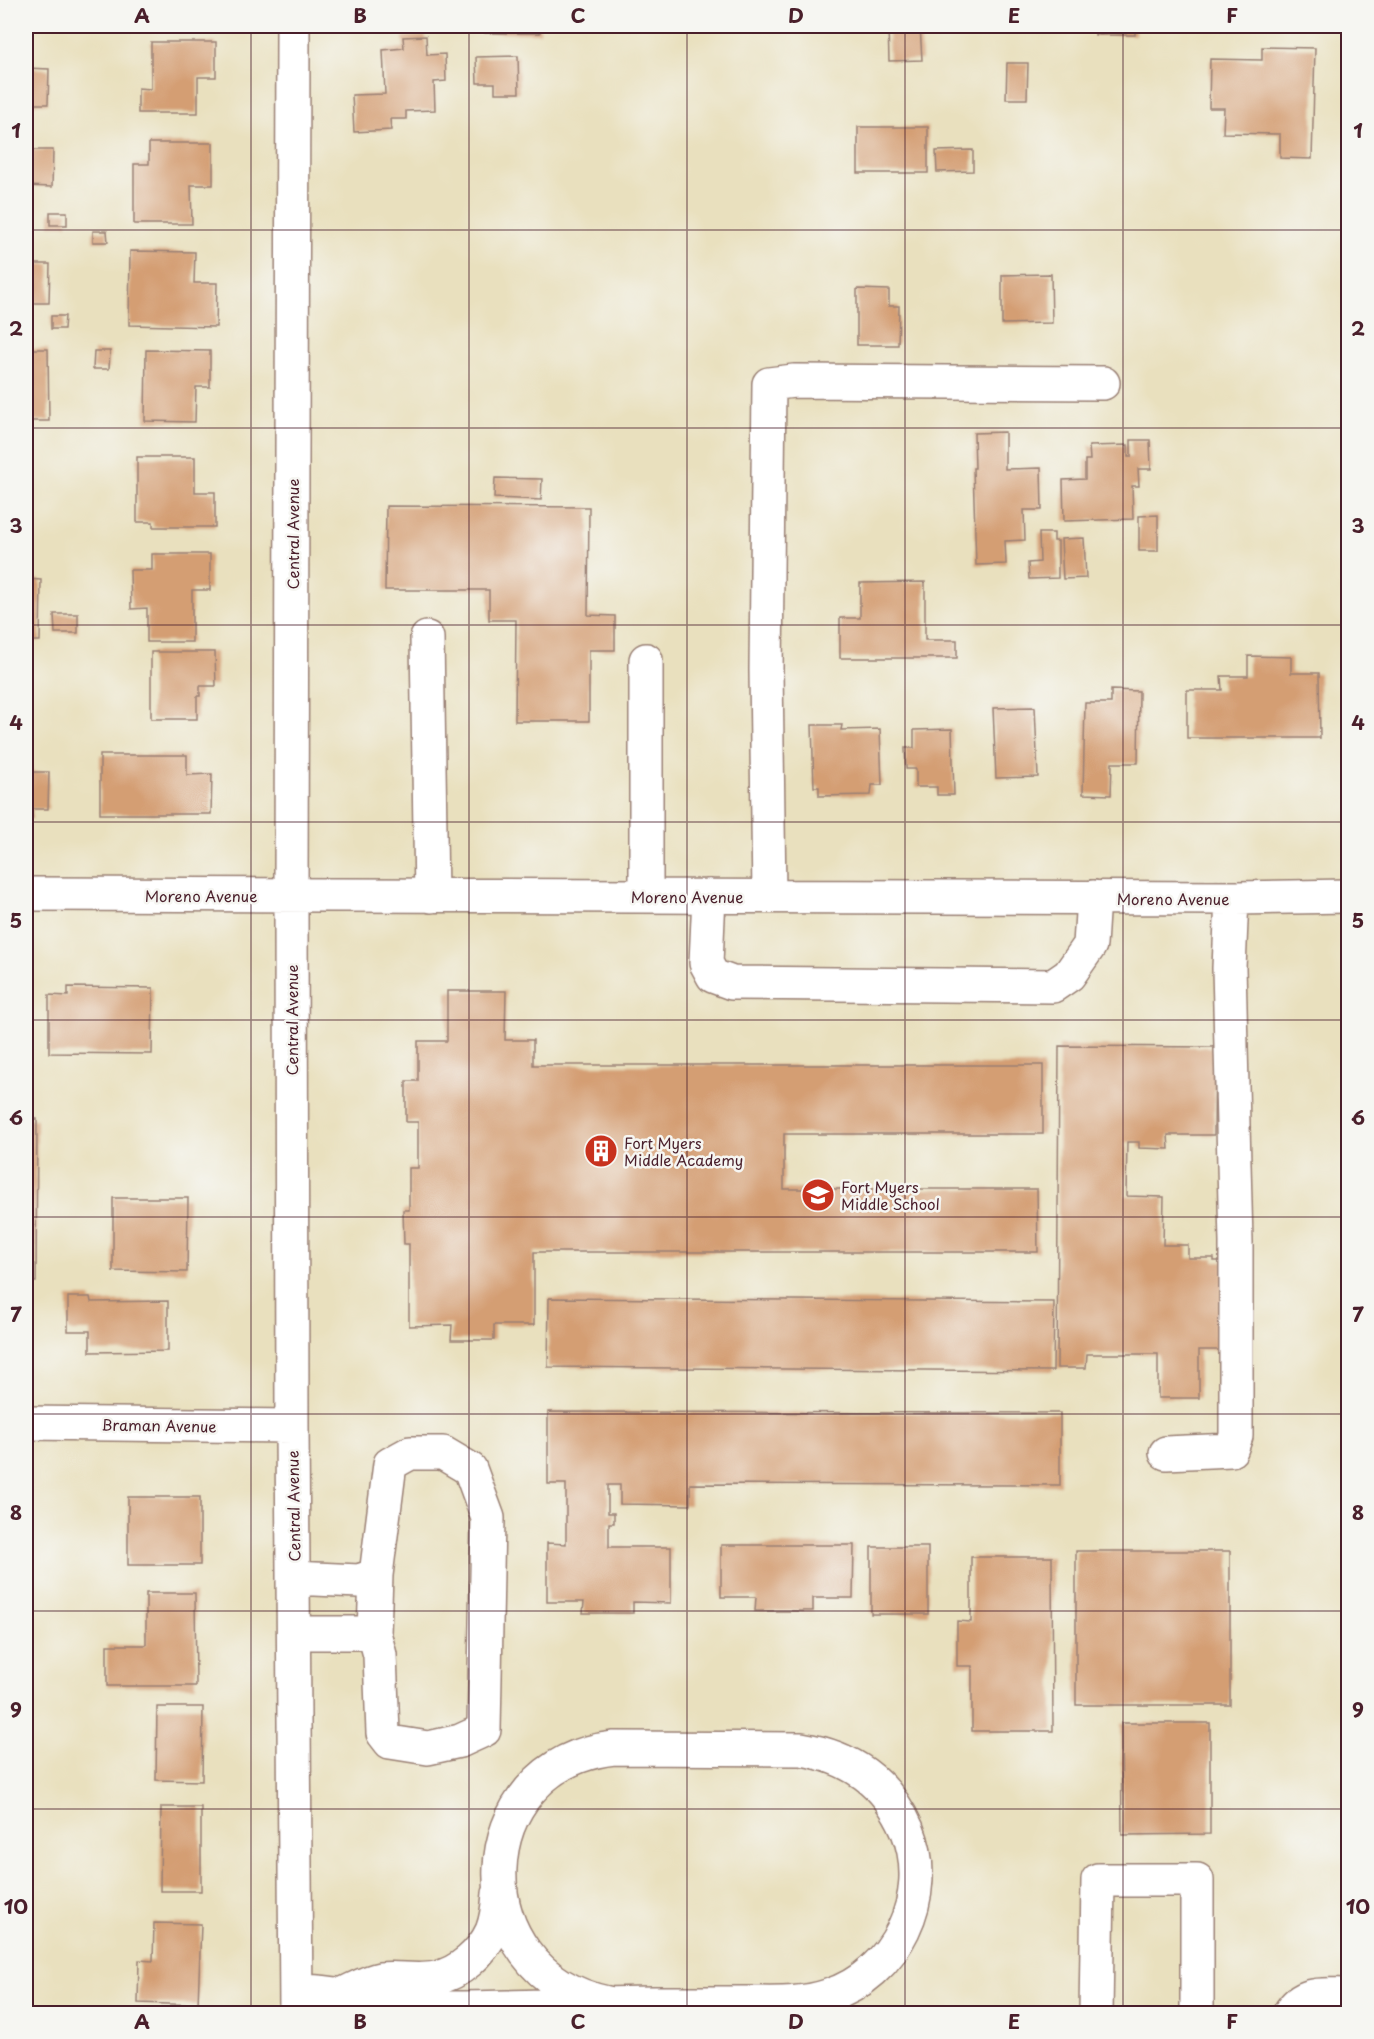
<svg xmlns="http://www.w3.org/2000/svg" width="1374" height="2039" font-family="'Playpen Sans',sans-serif">
  <style>
    .building { fill: #d49e73 }
    .lines { fill: none; stroke-linecap: round; stroke-linejoin: round }
    .minor-casing { stroke: #9a8074; stroke-width: 36 }
    .minor { stroke: #fff; stroke-width: 33 }
    .grid { fill: none; stroke: #4a1f2b; stroke-width: 1.5; stroke-opacity: 0.55 }
    .labels { text-anchor: middle; dominant-baseline: central; stroke-width: 5; stroke-linejoin: round; paint-order: stroke }
    .street-label { font-size: 15px; fill: #4a1f2b; stroke: #f6f6f2 }
    .poi-label { font-size: 15px; fill: #4a1f2b; stroke: #f6f6f2; text-anchor: start }
    .neatline { fill: none; stroke: #4a1f2b; stroke-width: 2 }
    .grid-label { font-size: 20px; text-anchor: middle; font-weight: bold; fill: #4a1f2b }
  </style>
  <rect width="100%" height="100%" fill="#f6f6f2"/>
  <filter id="ink" filterUnits="userSpaceOnUse"><feTurbulence type="fractalNoise" baseFrequency=".0167" numOctaves="2"/><feDisplacementMap in="SourceGraphic" scale="12" xChannelSelector="R" yChannelSelector="G"/><feConvolveMatrix kernelMatrix="1 2 1 2 8 2 1 2 1" color-interpolation-filters="sRGB"/></filter>
  <filter id="wash" filterUnits="userSpaceOnUse"><feTurbulence type="fractalNoise" baseFrequency=".008" numOctaves="4" result="noise"/><feDisplacementMap in="SourceGraphic" scale="24" xChannelSelector="R" yChannelSelector="G"/><feGaussianBlur stdDeviation="1.35" result="paint"/><feColorMatrix in="noise" values="0 0 0 0 0 0 0 0 0 0 0 0 0 0 0 0 0 1.4 0 .05"/><feComposite in="paint" operator="in"/></filter>
  <g filter="url(#wash)">
    <rect width="100%" height="100%" fill="#e9e0be"/>
    <g id="blocks">
      <!-- building -->
      <path class="building" d="M485,26H540V33H485Z
        M888,26H920L922,60L889,61Z
        M1095,26H1135V35H1095Z
        M426,36L427,55L445,54L446,81L434,82L435,110L406,111V119H390L391,130L354,132L352,95L385,94L383,50L404,48L403,37Z
        M151,42H216V77H198V113H138V88L151,89Z
        M1262,47L1315,48L1312,159L1280,158V134L1223,133L1224,108H1209L1210,59L1262,60Z
        M518,56L519,93H495V83H477L476,57Z
        M1007,63H1028L1027,99H1006Z
        M26,68L49,69L48,104H26Z
        M858,127H928V173H858Z
        M149,143H213V185H191L192,224H134V164H149Z
        M26,150H53L52,187L26,186Z
        M973,150V171L937,172L936,151Z
        M50,212H67V225H50Z
        M93,231H107L108,242H93Z
        M130,251L195,252L194,283H217L216,327L129,325Z
        M26,264H50L49,303H29L28,325H26Z
        M1051,274L1052,323L1002,324V275Z
        M857,289L889,290V306H899L898,345H857Z
        M51,316H65L64,329H51Z
        M26,349H48L49,421H26Z
        M146,350L210,351V387H196L195,422L145,421Z
        M94,351H110L109,369H93Z
        M1005,432V469L1041,468L1042,510H1024L1025,540L1005,541L1006,564L976,565L973,468H975L974,433Z
        M1131,440H1150L1151,469H1138L1139,486H1132L1133,519L1064,521L1063,480L1085,479V460H1090L1089,446L1128,445V457H1131Z
        M137,457H195V492H215V527H153V522H137Z
        M495,478L542,479L541,500L494,498Z
        M386,506L589,507L588,615L615,616V650H589V721H515L516,620H489V590H385Z
        M1158,515V551H1139V516Z
        M1039,533H1054V541H1058V578L1029,579L1028,563L1040,562Z
        M1084,538L1086,578L1063,579L1061,539Z
        M152,554H210V590H192V642H147V608L131,609L130,570H152Z
        M26,579L41,580L40,641H26Z
        M925,582V640H957V658H840V618H860V583Z
        M54,614H78V633H55Z
        M151,652H215L216,686H200V696H197V719H151Z
        M1248,656L1291,657V673H1319L1320,738H1187V690H1222L1221,676H1248Z
        M1111,690L1139,691L1138,763H1112L1111,795L1083,794L1085,703H1111Z
        M1035,707L1038,777L996,778L993,708Z
        M812,725H842L841,730L880,729L882,785H872L871,795L819,796V787H814Z
        M952,729L954,795H937V787H916V769H906L905,748H914V730Z
        M26,755H32V772H49L48,809H32V819H26Z
        M100,755H187V775L212,774L211,814H100Z
        M68,987L153,988L152,1054L49,1053V995L68,996Z
        M447,991H506L505,1040H533V1065H1043V1134H784V1189H1037L1038,1252H534V1325H494V1340H451L452,1325L409,1326V1244H404L403,1210H409V1168H418V1122H406V1081H418V1041H447Z
        M1059,1046L1215,1047L1214,1135H1168L1169,1149L1139,1148V1142H1127L1126,1196L1164,1197L1163,1245H1188V1258H1214V1261H1228V1350H1199V1398H1158V1354H1087L1086,1368H1057Z
        M26,1119H37L36,1282H26Z
        M113,1198H188L187,1272L113,1271Z
        M68,1297H90L91,1302L168,1301V1351L90,1352V1331H68Z
        M549,1298L1054,1302L1053,1371L548,1367Z
        M548,1412L1060,1413V1485L690,1484V1505L620,1504V1485H608V1513H614V1523H609V1547H671V1603L633,1602V1613H583L584,1602H547V1543L566,1544V1484H548Z
        M128,1497H200V1565H128Z
        M721,1545H854L853,1598H813V1611H755L756,1597H721Z
        M871,1547H928V1614H871Z
        M1076,1551H1230V1705H1076Z
        M971,1557H1052L1053,1731H972V1666H957V1621L971,1622Z
        M146,1593H195L196,1686H107V1645H146Z
        M157,1707H203L202,1781L156,1780Z
        M1121,1723H1210V1834L1122,1835Z
        M161,1807H201V1891H160Z
        M154,1923L201,1924L198,2005L138,2003L139,1960L153,1961Z"/>
    </g>
  </g>
  <g filter="url(#ink)">
    <use href="#blocks" fill-opacity="0" stroke="#9a8074" stroke-width="1.5"/>
    <g class="lines">
      <defs>
        <path id="minor" d="M293,26L291,896L292,1426L296,2014
          M427,638L431,896
          M26,894L1237,898L1348,896
          M769,895L766,670L769,384L794,381L1103,383
          M646,896V660
          M709,896L706,963L713,976L732,983L1053,986L1069,975L1090,945L1093,897
          M26,1423L292,1426
          M1166,1453L1231,1450L1236,1436V1242L1229,968L1232,898
          M293,1578L359,1581L376,1575L390,1464L410,1453H443L470,1469L488,1518L484,1730L460,1741L428,1748L390,1742L383,1733L380,1655L374,1633H294
          M374,1633L376,1575
          M297,1990C311,1992 327,1992 341,1995C355,1998 367,2006 380,2008C398,2010 417,2008 435,2008C509,2009 582,2003 656,2003C686,2003 717,2003 747,2003C774,2003 801,2005 828,1996C895,1975 935,1896 907,1829C886,1781 851,1757 801,1749L614,1748C466,1764 460,1972 607,2003
          M341,1995C353,1990 368,1981 380,1979C399,1977 417,1982 436,1978C460,1973 482,1953 492,1931C497,1919 498,1907 499,1894
          M1096,2014L1098,1880H1197V2014
          M1289,2014C1303,1990 1324,1995 1348,1995"/>
      </defs>
      <!-- minor casing -->
      <use href="#minor" class="minor-casing"/>
      <!-- minor -->
      <use href="#minor" class="minor"/>
    </g>
  </g>
  <!-- grid -->
  <path class="grid" d="M251,26V2014M469,26V2014M687,26V2014M905,26V2014M1123,26V2014M26,230H1348M26,428H1348M26,625H1348M26,822H1348M26,1020H1348M26,1217H1348M26,1414H1348M26,1611H1348M26,1809H1348"/>
  <!-- icons -->
  <defs>
    <symbol id="building-disc" viewBox="-11 -11 22 22"><circle r="9.5" fill="#c8321e" stroke="#f6f6f2"/><path d="M-4-6H4V6H1V3H-1V6H-4ZM-2.5-4.3h1.7v1.8h-1.7ZM.8-4.3h1.7v1.8H.8ZM-2.5-1h1.7V.8h-1.7ZM.8-1h1.7V.8H.8Z" fill="#fff"/></symbol>
    <symbol id="school-disc" viewBox="-11 -11 22 22"><circle r="9.5" fill="#c8321e" stroke="#f6f6f2"/><path d="M0-5L7-2L0 1L-7-2ZM-4 1L0 2.5L4 1V4Q0 6-4 4Z" fill="#fff"/></symbol>
  </defs>
  <g fill-rule="evenodd">
    <use href="#building-disc" x="582" y="1132" width="38" height="38"/>
    <use href="#school-disc" x="799" y="1176" width="38" height="38"/>
  </g>
  <g class="labels">
    <!-- street labels -->
    <g class="street-label">
      <text transform="translate(292 534) rotate(-90)">Central Avenue</text>
      <text x="201" y="895">Moreno Avenue</text>
      <text x="687" y="896">Moreno Avenue</text>
      <text x="1173" y="898">Moreno Avenue</text>
      <text transform="translate(291 1020) rotate(-90)">Central Avenue</text>
      <text transform="translate(159 1425) rotate(1)">Braman Avenue</text>
      <text transform="translate(293 1506) rotate(-91)">Central Avenue</text>
    </g>
    <!-- poi labels -->
    <g class="poi-label">
      <text x="624" y="1142">Fort Myers<tspan x="624" dy="17">Middle Academy</tspan></text>
      <text x="841" y="1186">Fort Myers<tspan x="841" dy="17">Middle School</tspan></text>
    </g>
  </g>
  <!-- margin -->
  <rect width="1374" height="2039" fill="none" stroke="#f6f6f2" stroke-width="66"/>
  <rect x="33" y="33" width="1308" height="1973" class="neatline"/>
  <g class="grid-label">
    <text x="142" y="23">A</text>
    <text x="360" y="23">B</text>
    <text x="578" y="23">C</text>
    <text x="796" y="23">D</text>
    <text x="1014" y="23">E</text>
    <text x="1232" y="23">F</text>
    <text x="16" y="138">1</text>
    <text x="1358" y="138">1</text>
    <text x="16" y="336">2</text>
    <text x="1358" y="336">2</text>
    <text x="16" y="533">3</text>
    <text x="1358" y="533">3</text>
    <text x="16" y="730">4</text>
    <text x="1358" y="730">4</text>
    <text x="16" y="928">5</text>
    <text x="1358" y="928">5</text>
    <text x="16" y="1125">6</text>
    <text x="1358" y="1125">6</text>
    <text x="16" y="1322">7</text>
    <text x="1358" y="1322">7</text>
    <text x="16" y="1520">8</text>
    <text x="1358" y="1520">8</text>
    <text x="16" y="1717">9</text>
    <text x="1358" y="1717">9</text>
    <text x="16" y="1914">10</text>
    <text x="1358" y="1914">10</text>
    <text x="142" y="2029">A</text>
    <text x="360" y="2029">B</text>
    <text x="578" y="2029">C</text>
    <text x="796" y="2029">D</text>
    <text x="1014" y="2029">E</text>
    <text x="1232" y="2029">F</text>
  </g>
</svg>
